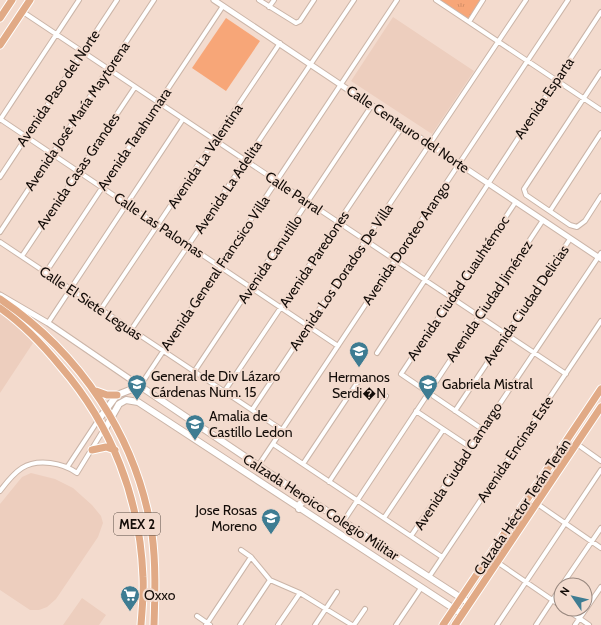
<svg xmlns="http://www.w3.org/2000/svg" width="601" height="625" font-family="Cabin,sans-serif">
  <style>
    .built { fill: #edcebe }
    .grass { fill: #f7a678 }
    .park { fill: url(#park-tufts) }
    .lines { fill: none; stroke-linecap: round; stroke-linejoin: round }
    .minor-casing { stroke: #cbb5a8; stroke-width: 6 }
    .tertiary-casing { stroke: #cbb5a8; stroke-width: 7 }
    .secondary-casing { stroke: #cbb5a8; stroke-width: 8 }
    .primary-casing { stroke: #fff; stroke-width: 9 }
    .minor { stroke: #fff; stroke-width: 4 }
    .tertiary { stroke: #fff; stroke-width: 5 }
    .secondary { stroke: #fff; stroke-width: 6 }
    .primary { stroke: #e1aa86; stroke-width: 7 }
    .labels { text-anchor: middle; dominant-baseline: central; stroke-width: 4; stroke-linejoin: round; paint-order: stroke }
    .shield { fill: #f3dbce; stroke: #564a43; stroke-width: 1 }
    .shield-label { font-size: 13px; font-weight: bold; fill: #130c08 }
    .street-label { font-size: 14px; fill: #130c08; stroke: #f3dbce }
    .poi-label { font-size: 14px; fill: #130c08; stroke: #f3dbce; text-anchor: start }
  </style>
  <defs>
    <pattern id="park-tufts" width="24" height="20" patternUnits="userSpaceOnUse"><rect width="24" height="20" fill="#f7a678"/><path d="M3 7l-1-3M5 7V3M7 7l1-3M15 17l-1-3M17 17v-4M19 17l1-3" fill="none" stroke="#d38e66"/></pattern>
  </defs>
  <rect width="100%" height="100%" fill="#f3dbce"/>
  <!-- built -->
  <path class="built" d="M393,17L474,71L432,134L351,81Z
    M0,312L24,332L33,343L0,393Z
    M31,473L55,479L73,488L92,505L101,516L103,523L98,537L56,599L47,607L39,610H30L0,590V504L22,477Z
    M82,598L106,615L99,625H63Z"/>
  <!-- grass -->
  <path class="grass" d="M226,18L260,41L226,91L192,68Z"/>
  <!-- park -->
  <path class="park" d="M441,0H483L469,22L439,2Z"/>
  <g class="lines">
    <defs>
      <path id="minor" d="M259,0L296,23L300,21L314,0
        M436,0L601,110
        M269,7L274,0
        M23,12L566,374
        M469,22L483,0
        M601,72L524,189L526,195L570,225L577,227L585,221L601,196
        M0,119L338,346
        M0,120L79,0
        M0,177L117,0
        M550,211L601,133
        M0,232L154,0
        M0,242L282,430
        M22,256L135,87
        M46,272L223,6
        M101,309L280,43
        M48,323L183,119
        M131,330L354,0
        M377,353L601,12
        M194,372L372,105
        M140,386L397,0
        M224,392L403,126
        M252,410L526,0
        M416,411L470,447
        M455,411L570,239
        M482,429L401,374L515,203
        M273,444L442,557
        M577,444L601,461
        M303,464L361,377
        M68,466L99,419
        M258,466L568,0
        M329,482L386,396
        M0,491C6,483 14,473 22,468C38,458 63,463 77,473L104,429
        M536,503L601,548
        M384,518L443,430
        M343,522L543,220
        M411,536L601,253
        M241,550L251,557L270,580L300,593L352,625
        M497,562L561,606
        M429,577L601,321
        M562,585L601,528
        M566,609L589,625
        M197,616L210,625
        M206,625L251,557
        M240,625L270,580
        M278,625L300,593
        M315,625L337,592
        M354,625L365,609
        M396,625L421,588
        M497,625L601,470
        M536,625L561,587
        M575,625L601,587"/>
      <path id="tertiary" d="M214,0L601,259
        M0,295L48,323L140,386"/>
      <path id="secondary" d="M99,419L117,395L140,386L293,489L469,603
        M105,429L119,404L126,400L138,402L462,614
        M299,509L300,504L304,501L311,502"/>
      <path id="primary" d="M0,18L12,0
        M0,45L30,0
        M0,299C80,353 137,437 152,534C156,564 155,595 154,625
        M0,308C23,324 43,345 61,367C112,426 140,498 143,577C144,593 142,609 141,625
        M96,391L107,395H117
        M92,450L106,447L115,450
        M443,625L601,389
        M455,625L601,407"/>
    </defs>
    <!-- minor casing -->
    <use href="#minor" class="minor-casing"/>
    <!-- tertiary casing -->
    <use href="#tertiary" class="tertiary-casing"/>
    <!-- secondary casing -->
    <use href="#secondary" class="secondary-casing"/>
    <!-- primary casing -->
    <use href="#primary" class="primary-casing"/>
    <!-- minor -->
    <use href="#minor" class="minor"/>
    <!-- tertiary -->
    <use href="#tertiary" class="tertiary"/>
    <!-- secondary -->
    <use href="#secondary" class="secondary"/>
    <!-- primary -->
    <use href="#primary" class="primary"/>
  </g>
  <!-- icons -->
  <defs>
    <symbol id="school-pin" viewBox="-11 -11 22 30"><path d="M0 17L-7.5 6A9.5 9.5 0 1 1 7.5 6Z" fill="#3e7c92" stroke="#f3dbce"/><path d="M0-5L7-2L0 1L-7-2ZM-4 1L0 2.5L4 1V4Q0 6-4 4Z" fill="#fff"/></symbol>
    <symbol id="supermarket-pin" viewBox="-11 -11 22 30"><path d="M0 17L-7.5 6A9.5 9.5 0 1 1 7.5 6Z" fill="#3e7c92" stroke="#f3dbce"/><path d="M-6-5.5h2.5l.6 2H6L4.5 2H-2.5L-4.4-4H-6ZM-1.5 3.2a1.3 1.3 0 1 0 .1 0ZM3 3.2a1.3 1.3 0 1 0 .1 0Z" fill="#fff"/></symbol>
  </defs>
  <g fill-rule="evenodd">
    <use href="#school-pin" x="348" y="340" width="22" height="30"/>
    <use href="#school-pin" x="126" y="373" width="22" height="30"/>
    <use href="#school-pin" x="417" y="373" width="22" height="30"/>
    <use href="#school-pin" x="184" y="413" width="22" height="30"/>
    <use href="#school-pin" x="260" y="507" width="22" height="30"/>
    <use href="#supermarket-pin" x="119" y="584" width="22" height="30"/>
  </g>
  <g class="labels">
    <!-- shield labels -->
    <rect class="shield" x="114" y="513" width="46" height="22" rx="3"/>
    <g class="shield-label">
      <text x="137" y="524">MEX 2</text>
    </g>
    <!-- street labels -->
    <g class="street-label">
      <text transform="translate(58 88) rotate(-56)">Avenida Paso del Norte</text>
      <text transform="translate(544 98) rotate(-56)">Avenida Esparta</text>
      <text transform="translate(77 116) rotate(-56)">Avenida José María Maytorena</text>
      <text transform="translate(408 129) rotate(34)">Calle Centauro del Norte</text>
      <text transform="translate(134 139) rotate(-56)">Avenida Tarahumara</text>
      <text transform="translate(205 156) rotate(-56)">Avenida La Valentina</text>
      <text transform="translate(78 171) rotate(-56)">Avenida Casas Grandes</text>
      <text transform="translate(228 187) rotate(-56)">Avenida La Adelita</text>
      <text transform="translate(294 193) rotate(34)">Calle Parral</text>
      <text transform="translate(159 225) rotate(34)">Calle Las Palomas</text>
      <text transform="translate(406 243) rotate(-56)">Avenida Doroteo Arango</text>
      <text transform="translate(270 259) rotate(-56)">Avenida Canutillo</text>
      <text transform="translate(314 259) rotate(-56)">Avenida Paredones</text>
      <text transform="translate(215 273) rotate(-56)">Avenida General Francsico Villa</text>
      <text transform="translate(341 277) rotate(-56)">Avenida Los Dorados De Villa</text>
      <text transform="translate(458 288) rotate(-56)">Avenida Ciudad Cuauhtémoc</text>
      <text transform="translate(489 301) rotate(-56)">Avenida Ciudad Jiménez</text>
      <text transform="translate(91 303) rotate(34)">Calle El Siete Leguas</text>
      <text transform="translate(526 305) rotate(-56)">Avenida Ciudad Delicias</text>
      <text transform="translate(515 449) rotate(-56)">Avenida Encinas Este</text>
      <text transform="translate(458 466) rotate(-57)">Avenida Ciudad Camargo</text>
      <text transform="translate(321 507) rotate(33)">Calzada Heroico Colegio Militar</text>
      <text transform="translate(522 507) rotate(-56)">Calzada Héctor Terán Terán</text>
    </g>
    <!-- poi labels -->
    <g class="poi-label">
      <text x="151" y="376">General de Div Lázaro<tspan x="151" dy="16">Cárdenas Num. 15</tspan></text>
      <text x="359" y="377" text-anchor="middle">Hermanos<tspan x="359" dy="16">Serdi�N</tspan></text>
      <text x="442" y="384">Gabriela Mistral</text>
      <text x="209" y="416">Amalia de<tspan x="209" dy="16">Castillo Ledon</tspan></text>
      <text x="257" y="510" text-anchor="end">Jose Rosas<tspan x="257" dy="16">Moreno</tspan></text>
      <text x="144" y="595">Oxxo</text>
    </g>
  </g>
  <!-- north arrow -->
  <g transform="translate(573 597) rotate(304)"><circle r="19" fill="#f3dbce" stroke="#99887f"/>
  <path d="M0-3L7 15L0 10L-7 15Z" fill="#3e7c92"/>
  <text y="-6" font-size="11" font-weight="bold" text-anchor="middle" fill="#130c08">N</text>
  </g>
</svg>
